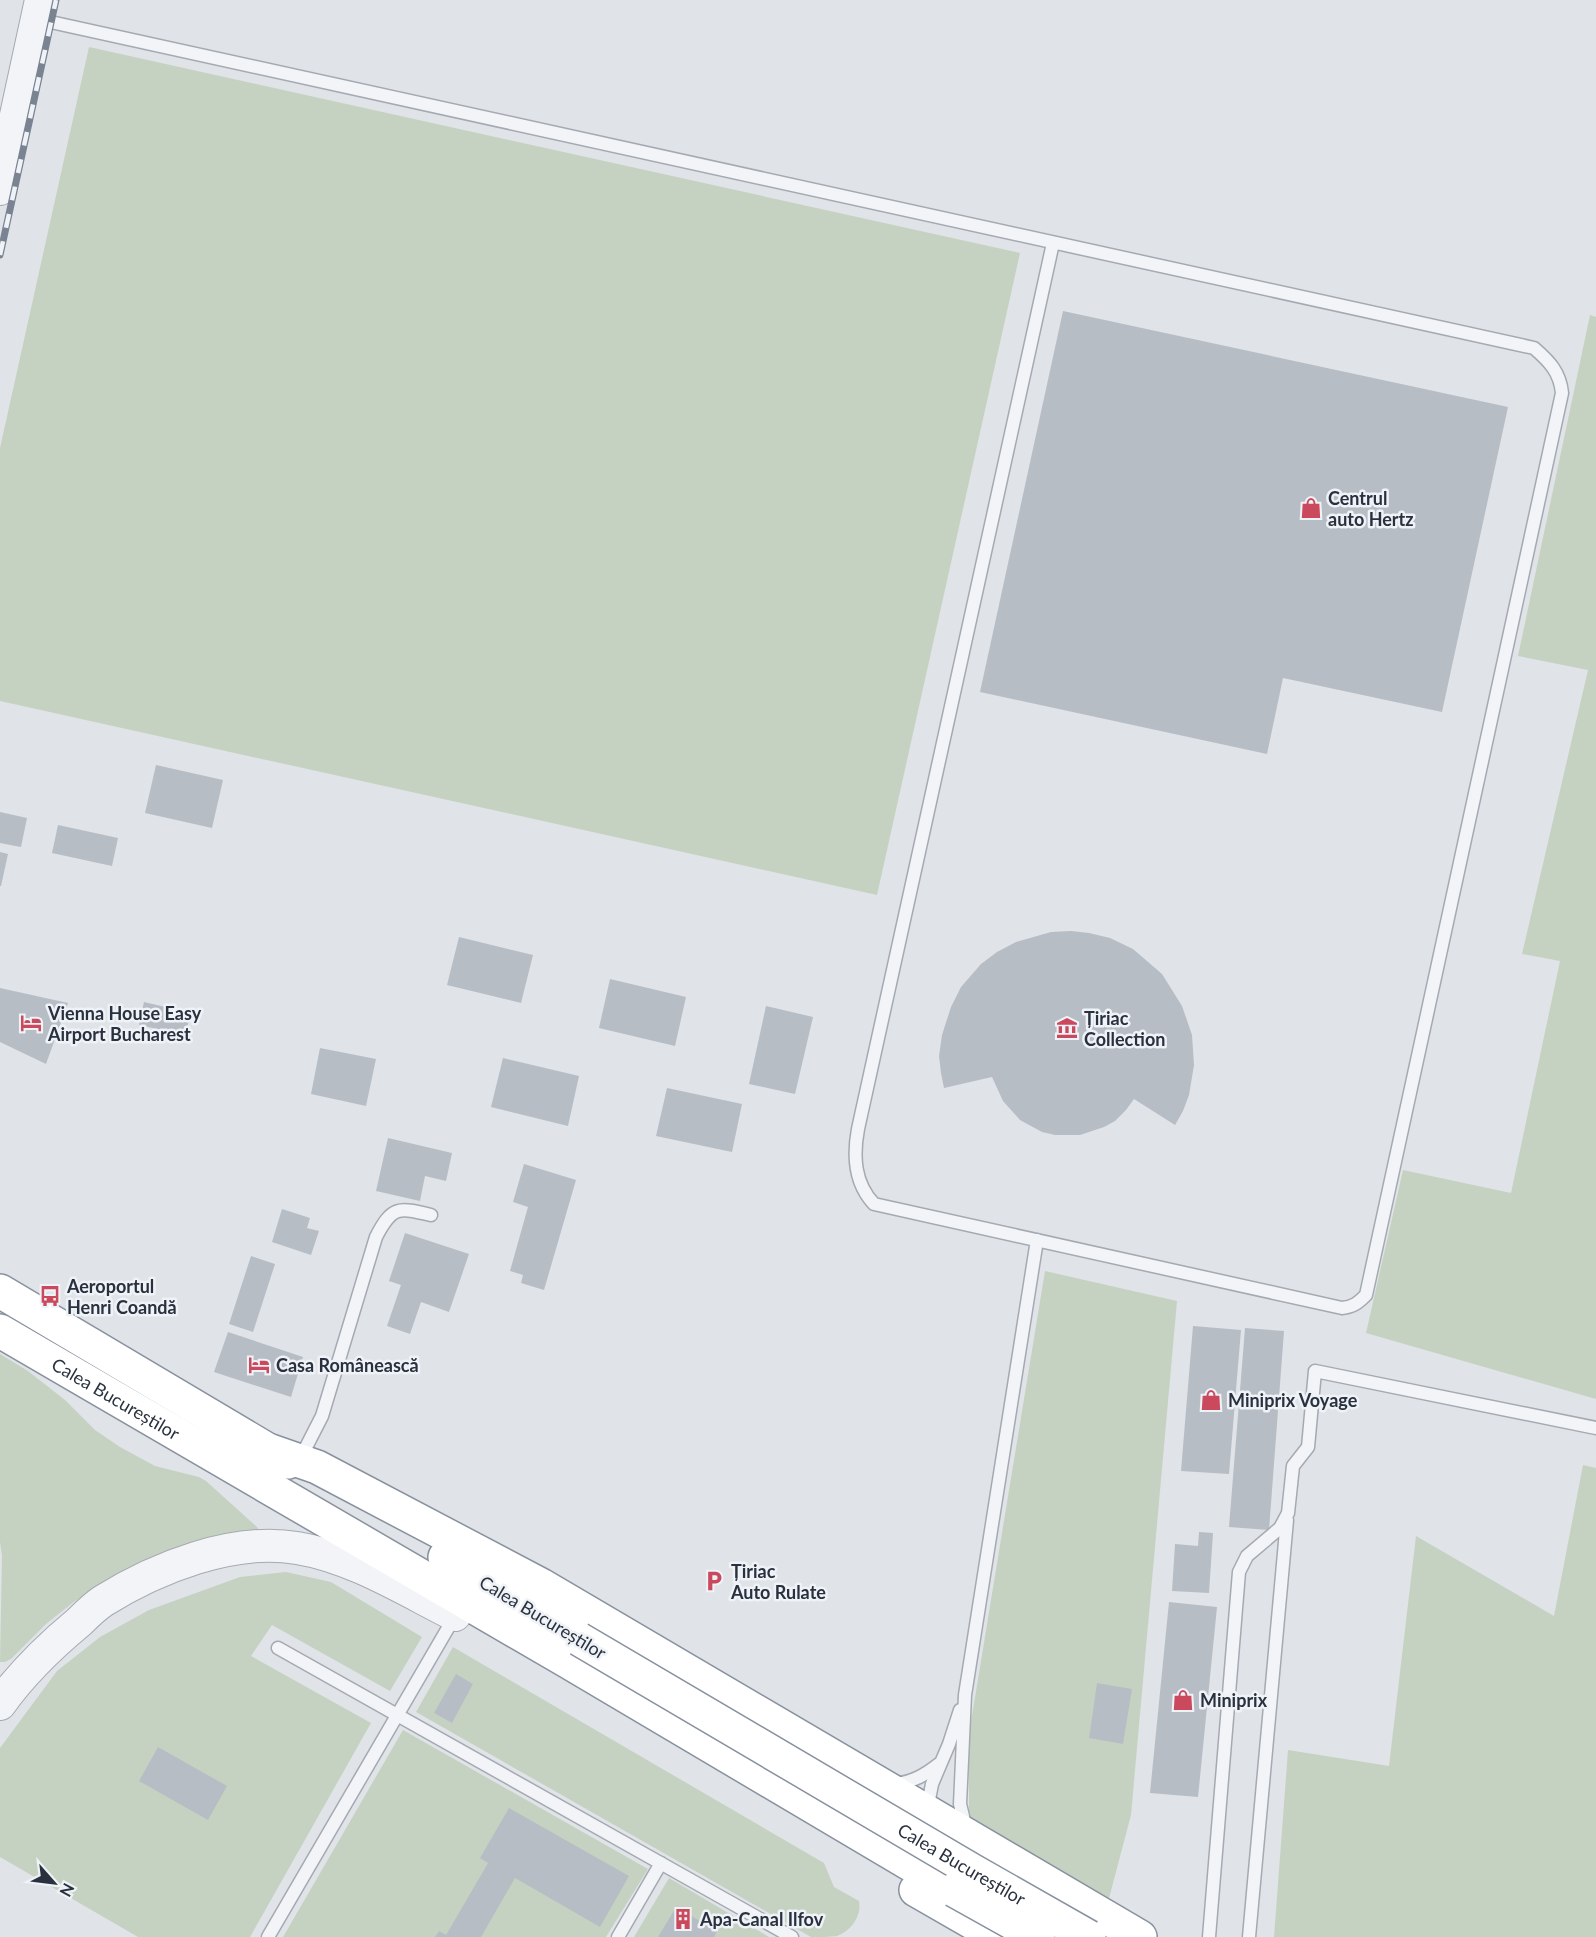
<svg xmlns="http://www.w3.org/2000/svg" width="1596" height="1937" font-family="Lato,sans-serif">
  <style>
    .green { fill: #c6d2c1 }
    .building { fill: #b7bdc5 }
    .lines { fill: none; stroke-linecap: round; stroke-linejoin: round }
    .service-casing { stroke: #a5aab2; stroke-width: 15 }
    .tertiary-casing { stroke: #a5aab2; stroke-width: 34 }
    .trunk-casing { stroke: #88919f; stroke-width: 36 }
    .service { stroke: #f2f4f7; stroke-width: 12 }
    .tertiary { stroke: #f2f4f7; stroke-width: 32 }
    .trunk { stroke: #fff; stroke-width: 33 }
    .rail-casing { stroke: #7a8392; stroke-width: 7 }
    .rail { stroke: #eff2f6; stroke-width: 4.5; stroke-dasharray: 14; stroke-linecap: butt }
    .trunk-bridge-casing { stroke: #88919f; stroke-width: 36; stroke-linecap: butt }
    .trunk-bridge { stroke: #fff; stroke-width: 33 }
    .labels { text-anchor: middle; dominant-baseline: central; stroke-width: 5; stroke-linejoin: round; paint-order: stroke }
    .poi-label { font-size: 18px; font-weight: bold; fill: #29313f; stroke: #eff2f6; text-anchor: start }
    .street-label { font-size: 18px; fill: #29313f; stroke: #eff2f6 }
  </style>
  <rect width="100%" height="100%" fill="#e0e3e8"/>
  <!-- green -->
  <path class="green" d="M89,47L1020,253L877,895L0,701V448Z
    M1590,315L1596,317V1399L1366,1333L1403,1170L1511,1193L1560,961L1522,954L1588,670L1518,656Z
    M1045,1271L1177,1301L1131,1815L1108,1902L980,1833L969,1814V1734Z
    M0,1354L28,1371L65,1400L95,1430L120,1447L155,1466L199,1477L206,1481L257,1527L261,1533L111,1579L75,1601L46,1624L11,1659L5,1662H0L2,1556L0,1542Z
    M1583,1465L1596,1468V1937H1274L1288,1750L1389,1766L1416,1536L1554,1616Z
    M286,1572L331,1582L422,1637L390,1691L272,1625L251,1656L371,1723L250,1937H138L0,1857V1748L57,1671L100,1637L149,1610L240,1577Z
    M453,1647L824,1863L834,1887L859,1901C862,1916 851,1931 837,1936C830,1937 819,1937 811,1937L416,1712Z
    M403,1730L648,1869L606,1937H283Z
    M669,1878L769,1937H634Z"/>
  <!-- building -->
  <path class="building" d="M1063,311L1508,407L1442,712L1283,678L1267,754L980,692Z
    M156,765L223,780L212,828L145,813Z
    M0,812L27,818L21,847L0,843Z
    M58,825L118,838L112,866L52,853Z
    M0,852L8,854L1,886H0Z
    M1071,931L1089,933L1110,938L1133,949L1162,974L1182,1006L1192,1035L1194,1065L1189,1095L1183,1111L1175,1125L1134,1099L1126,1110L1115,1121L1104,1127L1080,1135H1055L1042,1132L1020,1120L1003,1101L992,1077L944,1088L941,1073L939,1056L942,1035L951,1007L961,987L981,964L997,952L1016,942L1051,932Z
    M459,937L533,955L521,1003L447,985Z
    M610,979L686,997L675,1046L599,1028Z
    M0,988L68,1003L46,1064L0,1042Z
    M144,1002L191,1013L185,1035L139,1025Z
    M766,1006L813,1017L795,1094L749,1084Z
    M320,1048L376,1059L366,1106L311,1094Z
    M503,1058L579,1076L568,1126L491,1107Z
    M667,1088L742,1104L732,1152L656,1136Z
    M388,1138L452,1153L446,1181L425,1176L420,1201L376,1191Z
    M524,1164L576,1180L544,1290L521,1283L523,1275L510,1271L528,1207L513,1202Z
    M282,1209L310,1218L307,1228L319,1231L311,1255L272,1242Z
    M405,1233L469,1254L449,1312L421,1302L410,1334L387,1326L401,1285L389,1281Z
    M251,1256L275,1264L253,1332L229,1324Z
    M1193,1326L1241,1330L1229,1474L1181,1471Z
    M1245,1328L1284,1331L1269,1530L1229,1527Z
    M228,1332L303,1357L291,1397L214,1372Z
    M1199,1532L1213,1533L1209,1593L1172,1591L1175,1544L1198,1546Z
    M1169,1602L1217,1607L1198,1797L1150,1793Z
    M456,1674L473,1684L452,1723L434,1713Z
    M1097,1683L1132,1689L1123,1744L1089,1738Z
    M158,1747L227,1786L208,1820L139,1781Z
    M509,1808L629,1876L600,1927L515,1878L481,1937H435L439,1931L446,1935L488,1863L480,1858Z
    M676,1907L717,1931L714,1937H658Z"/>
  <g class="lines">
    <defs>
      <path id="service" d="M37,19L1534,348C1549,361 1560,372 1562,393L1366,1295C1358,1303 1353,1307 1342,1308L874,1204C854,1183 853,1156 858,1129L1053,243
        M300,1459L322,1416L376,1237C392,1206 398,1207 431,1215
        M278,1648L792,1937
        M895,1784C913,1782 925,1775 939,1764
        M927,1810L932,1784L949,1744L960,1710
        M966,1829L960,1804L965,1695L1037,1240
        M268,1937L455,1616
        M618,1937L661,1863
        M1209,1937L1239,1572L1247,1556L1280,1528L1288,1513L1293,1466L1308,1447L1315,1371L1596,1428
        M1249,1937L1287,1520"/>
      <path id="tertiary" d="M0,189L41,0
        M0,1704C22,1673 50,1646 79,1622C86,1615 94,1607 103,1601C156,1568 233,1537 297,1548C353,1557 405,1590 455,1615"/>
      <g id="trunk">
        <path d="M0,1291L288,1462"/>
        <path id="s1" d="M0,1331L567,1661L954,1890"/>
        <path d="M271,1451L317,1467L541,1585L1140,1937"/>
        <path d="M445,1557L579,1639"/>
        <path d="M916,1890L998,1937"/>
      </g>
    </defs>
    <!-- service casing -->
    <use href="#service" class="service-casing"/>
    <!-- tertiary casing -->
    <use href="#tertiary" class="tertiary-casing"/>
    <!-- trunk casing -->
    <use href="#trunk" class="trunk-casing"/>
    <!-- service -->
    <use href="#service" class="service"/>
    <!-- tertiary -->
    <use href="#tertiary" class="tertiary"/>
    <!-- trunk -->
    <use href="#trunk" class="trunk"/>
    <defs>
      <path id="rail" d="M0,255L56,0"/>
    </defs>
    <!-- rail casing -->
    <use href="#rail" class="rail-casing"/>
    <!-- rail -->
    <use href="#rail" class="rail"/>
    <defs>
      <g id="trunk-bridge">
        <path id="s2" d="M579,1639L973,1871L1089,1937"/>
        <path d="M954,1890L1038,1937"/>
      </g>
    </defs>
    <!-- trunk-bridge casing -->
    <use href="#trunk-bridge" class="trunk-bridge-casing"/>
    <!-- trunk-bridge -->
    <use href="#trunk-bridge" class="trunk-bridge"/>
  </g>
  <!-- icons -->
  <defs>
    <symbol id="shop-bare" viewBox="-9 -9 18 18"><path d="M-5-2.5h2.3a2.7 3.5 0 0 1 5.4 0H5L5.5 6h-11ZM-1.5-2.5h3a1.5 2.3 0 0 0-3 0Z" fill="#ca495d" stroke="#eff2f6" stroke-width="2.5" paint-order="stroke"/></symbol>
    <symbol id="hotel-bare" viewBox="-9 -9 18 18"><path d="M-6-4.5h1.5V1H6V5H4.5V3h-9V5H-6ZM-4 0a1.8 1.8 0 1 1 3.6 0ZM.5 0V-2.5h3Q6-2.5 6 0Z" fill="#ca495d" stroke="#eff2f6" stroke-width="2.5" paint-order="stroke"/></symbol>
    <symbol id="museum-bare" viewBox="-9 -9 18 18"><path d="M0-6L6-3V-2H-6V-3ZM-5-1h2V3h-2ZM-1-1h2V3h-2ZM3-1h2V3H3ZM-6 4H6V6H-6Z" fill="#ca495d" stroke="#eff2f6" stroke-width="2.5" paint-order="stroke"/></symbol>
    <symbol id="bus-bare" viewBox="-9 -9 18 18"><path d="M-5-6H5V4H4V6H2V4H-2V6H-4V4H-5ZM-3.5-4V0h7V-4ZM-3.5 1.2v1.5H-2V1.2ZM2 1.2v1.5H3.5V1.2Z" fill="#ca495d" stroke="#eff2f6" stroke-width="2.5" paint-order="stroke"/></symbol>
    <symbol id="parking-bare" viewBox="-9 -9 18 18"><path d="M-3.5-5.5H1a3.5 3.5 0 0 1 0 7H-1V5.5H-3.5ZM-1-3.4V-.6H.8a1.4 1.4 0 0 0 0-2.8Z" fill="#ca495d" stroke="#eff2f6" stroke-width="2.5" paint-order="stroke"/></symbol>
    <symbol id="building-bare" viewBox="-9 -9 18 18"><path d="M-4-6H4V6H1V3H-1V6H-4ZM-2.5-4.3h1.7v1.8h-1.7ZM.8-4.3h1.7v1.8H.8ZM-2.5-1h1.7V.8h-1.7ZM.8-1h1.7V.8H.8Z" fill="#ca495d" stroke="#eff2f6" stroke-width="2.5" paint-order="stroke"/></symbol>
  </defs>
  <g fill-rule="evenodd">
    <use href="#shop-bare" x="1296" y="493" width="30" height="30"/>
    <use href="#hotel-bare" x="16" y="1008" width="30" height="30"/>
    <use href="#museum-bare" x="1052" y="1013" width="30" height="30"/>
    <use href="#bus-bare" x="35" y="1281" width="30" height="30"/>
    <use href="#hotel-bare" x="244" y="1350" width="30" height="30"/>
    <use href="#shop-bare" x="1196" y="1385" width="30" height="30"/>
    <use href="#parking-bare" x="699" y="1566" width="30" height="30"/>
    <use href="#shop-bare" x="1168" y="1685" width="30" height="30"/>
    <use href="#building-bare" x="668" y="1904" width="30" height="30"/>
  </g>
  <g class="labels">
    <!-- poi labels -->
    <g class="poi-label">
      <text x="1328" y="498">Centrul<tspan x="1328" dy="21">auto Hertz</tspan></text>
      <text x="48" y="1013">Vienna House Easy<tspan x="48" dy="21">Airport Bucharest</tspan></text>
      <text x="1084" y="1018">Țiriac<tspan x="1084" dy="21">Collection</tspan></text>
      <text x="67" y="1286">Aeroportul<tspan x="67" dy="21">Henri Coandă</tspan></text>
      <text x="276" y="1365">Casa Românească</text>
      <text x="1228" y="1400">Miniprix Voyage</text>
      <text x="731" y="1571">Țiriac<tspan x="731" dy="21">Auto Rulate</tspan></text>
      <text x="1200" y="1700">Miniprix</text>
      <text x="700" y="1919">Apa-Canal Ilfov</text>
    </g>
    <!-- street labels -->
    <g class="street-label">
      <text stroke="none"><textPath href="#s1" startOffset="134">Calea Bucureștilor</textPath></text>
      <text transform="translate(543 1617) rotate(31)">Calea Bucureștilor</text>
      <text stroke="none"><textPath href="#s2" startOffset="444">Calea Bucureștilor</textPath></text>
    </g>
  </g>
  <!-- north arrow -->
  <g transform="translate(54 1883) rotate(118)" stroke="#eff2f6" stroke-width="4.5" paint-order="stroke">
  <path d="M0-4.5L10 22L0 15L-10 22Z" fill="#29313f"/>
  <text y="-9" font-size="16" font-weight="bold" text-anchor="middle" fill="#29313f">N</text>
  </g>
</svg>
